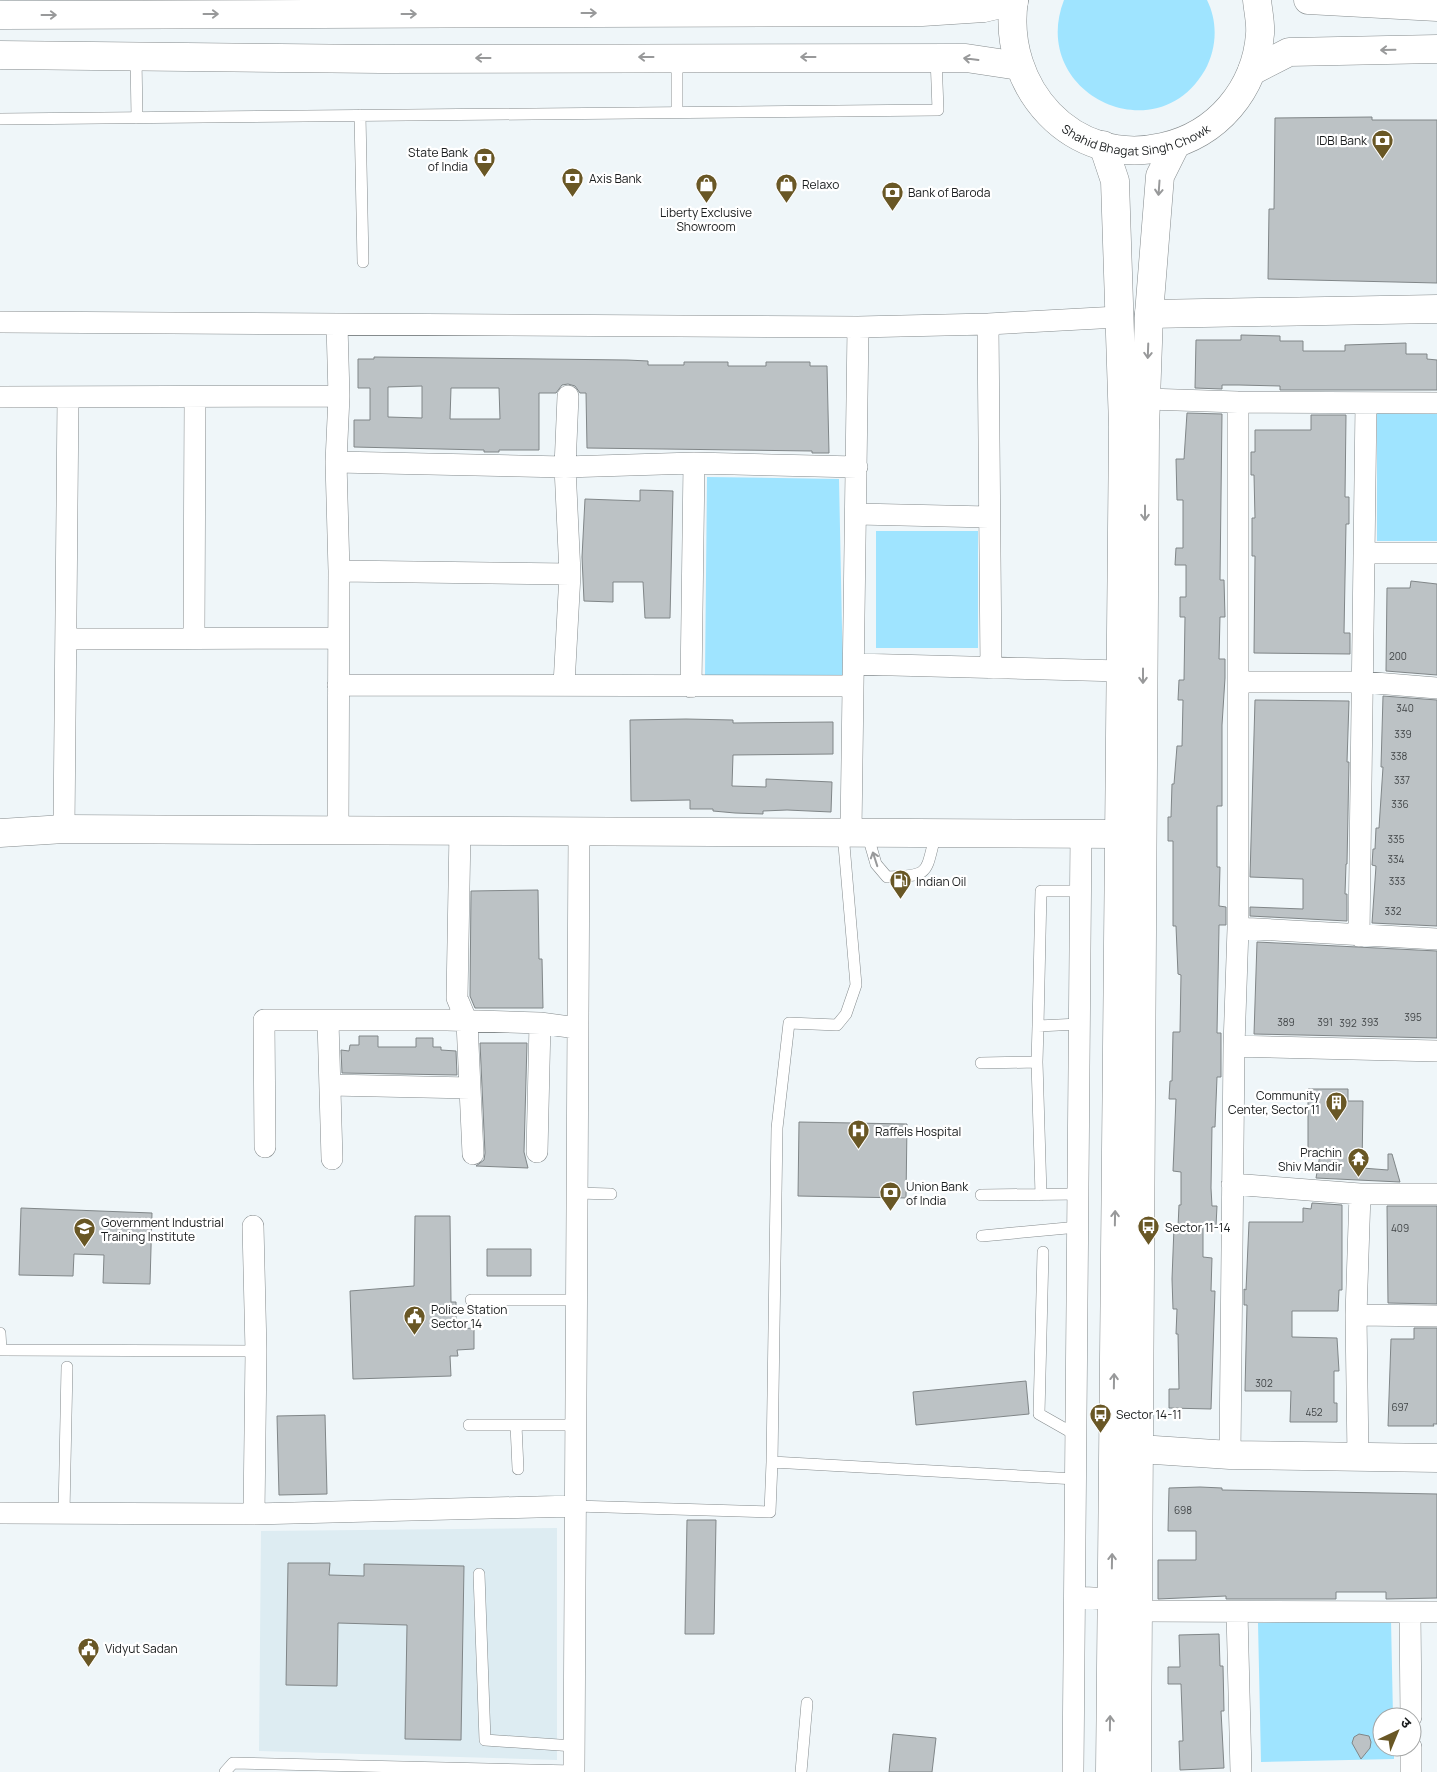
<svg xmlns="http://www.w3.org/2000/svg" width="1437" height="1772" font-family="Manrope,'Noto Sans Devanagari',sans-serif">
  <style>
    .built { fill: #ddecf2 }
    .green { fill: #9fe4ff }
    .building { fill: #bcc2c5; stroke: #808688; fill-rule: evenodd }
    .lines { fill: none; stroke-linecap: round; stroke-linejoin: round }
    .service-casing { stroke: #858b8d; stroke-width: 12 }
    .minor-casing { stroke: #858b8d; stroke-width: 22 }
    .tertiary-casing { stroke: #858b8d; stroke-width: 29 }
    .service { stroke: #fff; stroke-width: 11 }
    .minor { stroke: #fff; stroke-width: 21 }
    .tertiary { stroke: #fff; stroke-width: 28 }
    .oneway { stroke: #98999a }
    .labels { text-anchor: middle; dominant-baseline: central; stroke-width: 4.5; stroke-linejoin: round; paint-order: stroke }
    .number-label { font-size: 10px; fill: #424648 }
    .street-label { font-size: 12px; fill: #1a1d1e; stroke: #fff }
    .poi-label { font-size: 12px; fill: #1a1d1e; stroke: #fff; text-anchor: start }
  </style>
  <rect width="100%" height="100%" fill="#eff6f9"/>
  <!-- built -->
  <path class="built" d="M557,1528V1760L259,1751L261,1531Z"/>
  <!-- green -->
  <path class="green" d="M1064,0H1207C1218,22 1217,48 1205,70C1156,155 1028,93 1064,0Z
    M1377,408L1437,409V541H1377Z
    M707,477L839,479L843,677L705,675Z
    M876,531H978V648H876Z
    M1391,1620L1393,1717H1382V1747H1394V1759L1261,1762L1258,1623Z"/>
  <!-- building -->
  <path class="building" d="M1372,117V120H1437V283L1268,279L1269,209H1274L1275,118Z
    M1241,335L1280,336V341H1303V351H1345V345L1406,343V354H1427V359L1437,360V390H1280V386L1239,385H1222V389L1195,388L1196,340H1241Z
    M374,357L627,360L648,361V365H684V362H728V366H766V362H810V366H827L829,453H812V451L587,448L586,393H580L575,386L568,384L562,385L556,393H539V450H499V452H484V450L354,447V420H370V388H358V359H374ZM422,386V418L388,417V387ZM451,388H499L500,419H450Z
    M1187,413L1222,414L1220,580H1224L1225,617H1220L1219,659H1225V678L1222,725V806H1217V867H1220L1219,906L1226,907V925H1219V927L1217,1033H1221V1077H1217L1215,1127H1212L1211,1188L1212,1206H1217L1216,1226H1203V1257L1212,1258L1211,1291H1215L1211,1409L1169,1408V1389H1179L1178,1334H1176L1177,1309H1173L1172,1279L1174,1227H1178L1179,1205H1181V1172L1173,1171L1176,1099H1169L1170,1081H1172L1173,1032H1180L1181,975L1178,974L1176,926H1173V841H1168V817H1171L1172,784H1174L1177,746H1182L1183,700H1178L1179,680H1184L1185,617H1180V597H1186V565H1175L1176,548H1183V500H1177L1176,459H1184Z
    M1311,415H1346L1345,497H1349V524H1346L1344,633H1350V654L1254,653L1255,556H1252V518H1255L1254,475H1251V452H1255V430H1311Z
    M640,490L673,491L670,618H645L643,582H613V602L584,601L582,557L585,499L640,501Z
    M1411,581L1437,584V675L1386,671L1387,588H1410Z
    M1383,696L1437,700V926L1372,923L1376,866L1372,865L1373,849H1375L1376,828H1379L1383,767H1381Z
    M1255,700L1349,701L1347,762H1349L1347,864H1346L1345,894H1347V921L1250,916V907L1303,909V879L1250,877Z
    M686,719L733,720V723L833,722V754L733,755L732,786L766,787V779L832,782L831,812L787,810L763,811V814L735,813L713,811V809H690V800L631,801L630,720Z
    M538,890L539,959H542L543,1008H475L470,996L471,891Z
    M1257,942L1437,951V1038L1254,1034Z
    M359,1036H378V1047H416V1038H433V1047H441V1050L456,1051L457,1075L342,1073L341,1050L349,1051L350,1045H359Z
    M480,1043H527L524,1152L528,1168L476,1166L484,1160L485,1153Z
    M1308,1089H1348V1101H1363L1362,1168L1388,1170V1154H1392L1400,1182L1316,1178L1321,1149H1308Z
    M799,1122L907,1124L906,1198L798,1196Z
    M1312,1203L1342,1205V1290H1339L1338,1311H1292V1337L1337,1338L1339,1371H1334V1403H1337V1422H1290L1291,1391H1245L1247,1305H1244V1289L1246,1290L1249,1222H1303V1208L1311,1209Z
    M1387,1206H1437V1304L1388,1303Z
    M21,1208L152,1213L150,1284L103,1283L104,1255L74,1254L73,1276L19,1275Z
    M415,1216H450L451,1302H456V1329L474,1328V1349L457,1350L458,1356H450L451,1376L353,1379L350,1291L414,1286Z
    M487,1249H531V1276H487Z
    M1414,1328H1437V1424H1433L1434,1426H1388L1391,1339H1414Z
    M1026,1381L1029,1414L916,1425L913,1392Z
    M325,1415L327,1494L279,1495L277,1416Z
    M1200,1487L1222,1488V1490L1437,1494V1598L1386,1599V1592H1336V1599H1226V1596L1158,1599V1560H1196V1531H1168L1169,1488Z
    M687,1520H716L714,1634H685Z
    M288,1563H330L329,1575L364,1576V1564L464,1566L461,1740L405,1739L407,1625L338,1623L337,1686L286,1685Z
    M1219,1634L1220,1666H1223L1224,1711H1221L1224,1768L1180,1770L1179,1741H1183L1181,1684H1168V1667H1180L1179,1635Z
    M893,1734L936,1738L932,1772H889Z
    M1359,1734L1369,1736L1371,1742L1370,1748L1361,1759L1352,1743L1354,1737Z"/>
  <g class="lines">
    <defs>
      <path id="service" d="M136,57L137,118
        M677,112V59
        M360,115L363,262
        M0,119L938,110L936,57
        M843,833L856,985L846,1014L837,1025L789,1023L777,1128L772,1462L1076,1479
        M867,833L876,864L887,877C932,876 925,873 936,833
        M1038,1026L1041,891H1080
        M1037,1062L1041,1195
        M981,1063L1037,1062L1038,1026L1079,1024
        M577,1193L611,1194
        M981,1195L1078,1194
        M982,1236L1078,1227
        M1043,1252L1039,1414L1076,1435
        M471,1300H576
        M0,1333L1,1350L256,1351
        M469,1425H576
        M516,1425L518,1469
        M575,1506L770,1512L772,1462
        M64,1513L67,1367
        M479,1574L485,1740L574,1746
        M225,1772L233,1763L574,1771
        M801,1772L807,1703"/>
      <path id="minor" d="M0,322L858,327L988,324L1118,317
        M988,324L991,668
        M337,325L339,396L336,462L339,571L338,830
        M0,397L339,396
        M1147,399L1238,402L1437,403
        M336,462L565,467L694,463L857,467
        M857,514L989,517
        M1364,553H1437
        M339,571L570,574
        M194,638L195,397
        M66,639L338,638
        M854,664L1121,671
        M1238,682H1363L1437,688
        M338,685L853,686
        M564,685L570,574L565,467L568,396
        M691,687L694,463
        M64,829L68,397
        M460,831L457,998L467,1022L473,1154
        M851,832L858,327
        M1238,928L1437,939
        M1359,936L1366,404
        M328,1021L332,1159
        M1234,1046L1437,1051
        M330,1085L470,1088
        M265,1147L264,1020H447L540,1023
        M537,1152L540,1023L577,1028
        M1232,1184L1360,1194H1437
        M253,1226L256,1351L254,1514L575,1506
        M1356,1315L1437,1316
        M1230,1455L1234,1046L1238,928V402
        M1358,1458L1356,1315L1360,1194
        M0,1513L254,1514
        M1075,1597L1111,1599
        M1138,1611L1437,1612
        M1237,1612L1241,1772
        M1410,1612L1411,1717
        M1411,1747V1772
        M574,1772L579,831
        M1073,1772L1081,833"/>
      <g id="tertiary">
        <path id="s1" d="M1014,0C1001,87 1072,168 1163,147C1189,141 1212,128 1230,107C1247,87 1258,61 1260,34C1261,23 1258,11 1257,0"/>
        <path d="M1308,0L1437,7"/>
        <path d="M0,15L922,12L984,8L1014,1"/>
        <path d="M0,55L381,59L966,58L1019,66"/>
        <path d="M1252,71L1289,52L1437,49"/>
        <path d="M1103,145L1115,181L1123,426L1110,1772"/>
        <path d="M1149,314L1437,309"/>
        <path d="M0,833L64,829L1119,834"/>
        <path d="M1139,1449L1230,1455L1437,1458"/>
        <path d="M1137,1772L1145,429L1149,314L1160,176L1176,144"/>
      </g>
    </defs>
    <!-- service casing -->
    <use href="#service" class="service-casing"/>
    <!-- minor casing -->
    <use href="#minor" class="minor-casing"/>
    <!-- tertiary casing -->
    <use href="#tertiary" class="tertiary-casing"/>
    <!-- service -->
    <use href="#service" class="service"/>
    <!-- minor -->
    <use href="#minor" class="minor"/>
    <!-- tertiary -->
    <use href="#tertiary" class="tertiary"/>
  </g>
  <!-- one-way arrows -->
  <defs><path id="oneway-shaft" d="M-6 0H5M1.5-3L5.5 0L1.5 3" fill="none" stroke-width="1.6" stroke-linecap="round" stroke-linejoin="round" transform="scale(1.25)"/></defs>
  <g class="oneway">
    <use href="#oneway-shaft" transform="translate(589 13)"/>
    <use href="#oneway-shaft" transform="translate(211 14)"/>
    <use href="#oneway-shaft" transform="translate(409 14)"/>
    <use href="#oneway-shaft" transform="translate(49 15)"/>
    <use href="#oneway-shaft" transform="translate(1388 50) rotate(179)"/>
    <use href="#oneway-shaft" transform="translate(646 57) rotate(180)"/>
    <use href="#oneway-shaft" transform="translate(808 57) rotate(-180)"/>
    <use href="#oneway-shaft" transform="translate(483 58) rotate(180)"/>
    <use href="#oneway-shaft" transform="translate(971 59) rotate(-173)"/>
    <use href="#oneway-shaft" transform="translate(1159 188) rotate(94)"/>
    <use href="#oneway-shaft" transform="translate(1148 351) rotate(92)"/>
    <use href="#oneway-shaft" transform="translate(1145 513) rotate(90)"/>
    <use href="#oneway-shaft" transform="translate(1143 676) rotate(90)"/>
    <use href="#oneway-shaft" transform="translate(875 859) rotate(-108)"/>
    <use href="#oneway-shaft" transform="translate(1115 1218) rotate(-89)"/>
    <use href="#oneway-shaft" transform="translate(1114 1381) rotate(-89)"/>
    <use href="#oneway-shaft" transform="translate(1112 1561) rotate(-89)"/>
    <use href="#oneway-shaft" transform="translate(1110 1723) rotate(-89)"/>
  </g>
  <!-- icons -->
  <defs>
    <symbol id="bank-pin" viewBox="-11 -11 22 30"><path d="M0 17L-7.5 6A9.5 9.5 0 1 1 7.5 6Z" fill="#695725" stroke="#fff"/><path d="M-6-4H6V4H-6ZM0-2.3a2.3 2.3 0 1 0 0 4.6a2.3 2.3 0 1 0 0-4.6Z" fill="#fff"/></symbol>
    <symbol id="shop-pin" viewBox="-11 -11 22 30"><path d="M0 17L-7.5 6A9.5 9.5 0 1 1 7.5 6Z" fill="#695725" stroke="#fff"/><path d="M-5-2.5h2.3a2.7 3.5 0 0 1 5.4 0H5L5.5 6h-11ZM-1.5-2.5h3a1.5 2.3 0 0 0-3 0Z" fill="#fff"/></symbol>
    <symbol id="fuel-pin" viewBox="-11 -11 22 30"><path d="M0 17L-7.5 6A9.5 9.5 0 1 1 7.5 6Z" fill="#695725" stroke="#fff"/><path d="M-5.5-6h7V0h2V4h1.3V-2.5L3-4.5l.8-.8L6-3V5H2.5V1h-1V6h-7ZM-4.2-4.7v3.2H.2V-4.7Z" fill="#fff"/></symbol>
    <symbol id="building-pin" viewBox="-11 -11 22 30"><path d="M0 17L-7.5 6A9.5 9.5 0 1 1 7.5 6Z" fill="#695725" stroke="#fff"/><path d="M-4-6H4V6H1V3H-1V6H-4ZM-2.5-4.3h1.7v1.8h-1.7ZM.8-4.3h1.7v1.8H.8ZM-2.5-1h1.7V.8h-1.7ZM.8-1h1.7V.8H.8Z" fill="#fff"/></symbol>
    <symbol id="hospital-pin" viewBox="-11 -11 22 30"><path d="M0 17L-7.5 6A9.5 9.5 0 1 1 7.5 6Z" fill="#695725" stroke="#fff"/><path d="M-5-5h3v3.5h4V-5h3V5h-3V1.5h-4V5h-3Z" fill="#fff"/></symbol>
    <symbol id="temple-pin" viewBox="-11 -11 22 30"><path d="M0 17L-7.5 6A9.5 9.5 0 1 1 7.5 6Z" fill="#695725" stroke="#fff"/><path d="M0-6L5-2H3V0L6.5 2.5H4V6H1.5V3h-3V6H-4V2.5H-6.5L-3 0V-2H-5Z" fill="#fff"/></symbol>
    <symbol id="bus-pin" viewBox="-11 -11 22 30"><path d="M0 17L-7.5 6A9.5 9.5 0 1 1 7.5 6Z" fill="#695725" stroke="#fff"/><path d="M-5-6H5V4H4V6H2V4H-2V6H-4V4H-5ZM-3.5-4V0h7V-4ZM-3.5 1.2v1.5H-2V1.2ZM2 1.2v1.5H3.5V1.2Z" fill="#fff"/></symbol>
    <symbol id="university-pin" viewBox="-11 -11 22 30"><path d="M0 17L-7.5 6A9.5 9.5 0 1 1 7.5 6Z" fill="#695725" stroke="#fff"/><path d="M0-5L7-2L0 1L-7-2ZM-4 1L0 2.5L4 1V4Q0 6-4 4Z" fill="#fff"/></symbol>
    <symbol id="civic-pin" viewBox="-11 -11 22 30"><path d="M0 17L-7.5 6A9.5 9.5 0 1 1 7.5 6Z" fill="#695725" stroke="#fff"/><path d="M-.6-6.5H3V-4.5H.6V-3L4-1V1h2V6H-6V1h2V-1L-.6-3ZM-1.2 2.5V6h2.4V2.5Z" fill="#fff"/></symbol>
  </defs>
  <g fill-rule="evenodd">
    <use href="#bank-pin" x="1370" y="128" width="25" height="34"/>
    <use href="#bank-pin" x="472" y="146" width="25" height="34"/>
    <use href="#bank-pin" x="560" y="166" width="25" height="34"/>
    <use href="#shop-pin" x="774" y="172" width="25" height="34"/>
    <use href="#shop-pin" x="694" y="172" width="25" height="34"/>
    <use href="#bank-pin" x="880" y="180" width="25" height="34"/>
    <use href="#fuel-pin" x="888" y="868" width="25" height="34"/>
    <use href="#building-pin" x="1324" y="1090" width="25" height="34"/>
    <use href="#hospital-pin" x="846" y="1118" width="25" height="34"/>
    <use href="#temple-pin" x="1346" y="1146" width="25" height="34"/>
    <use href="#bank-pin" x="878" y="1180" width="25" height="34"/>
    <use href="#bus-pin" x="1136" y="1214" width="25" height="34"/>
    <use href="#university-pin" x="72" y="1216" width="25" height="34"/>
    <use href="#civic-pin" x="402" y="1304" width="25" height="34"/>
    <use href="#bus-pin" x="1088" y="1402" width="25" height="34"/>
    <use href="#civic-pin" x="76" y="1636" width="25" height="34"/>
  </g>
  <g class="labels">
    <!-- number labels -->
    <g class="number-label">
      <text x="1398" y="656">200</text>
      <text x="1405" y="708">340</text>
      <text x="1403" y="734">339</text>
      <text x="1399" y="756">338</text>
      <text x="1402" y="780">337</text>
      <text x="1400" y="804">336</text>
      <text x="1396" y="839">335</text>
      <text x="1396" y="859">334</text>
      <text x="1397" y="881">333</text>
      <text x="1393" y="911">332</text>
      <text x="1413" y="1017">395</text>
      <text x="1286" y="1022">389</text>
      <text x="1325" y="1022">391</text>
      <text x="1370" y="1022">393</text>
      <text x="1348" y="1023">392</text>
      <text x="1400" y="1228">409</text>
      <text x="1264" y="1383">302</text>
      <text x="1400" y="1407">697</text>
      <text x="1314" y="1412">452</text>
      <text x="1183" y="1510">698</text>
    </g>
    <!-- street labels -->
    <g class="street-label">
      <text stroke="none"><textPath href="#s1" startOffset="220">Shahid Bhagat Singh Chowk</textPath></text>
    </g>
    <!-- poi labels -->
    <g class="poi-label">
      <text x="1367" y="140" text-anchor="end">IDBI Bank</text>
      <text x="468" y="152" text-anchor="end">State Bank<tspan x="468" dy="14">of India</tspan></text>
      <text x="589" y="178">Axis Bank</text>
      <text x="802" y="184">Relaxo</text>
      <text x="908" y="192">Bank of Baroda</text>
      <text x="706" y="212" text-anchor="middle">Liberty Exclusive<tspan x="706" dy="14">Showroom</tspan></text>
      <text x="916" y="881">Indian Oil</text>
      <text x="1320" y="1095" text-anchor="end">Community<tspan x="1320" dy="14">Center, Sector 11</tspan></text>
      <text x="875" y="1131">Raffels Hospital</text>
      <text x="1342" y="1152" text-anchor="end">Prachin<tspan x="1342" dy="14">Shiv Mandir</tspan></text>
      <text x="906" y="1186">Union Bank<tspan x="906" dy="14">of India</tspan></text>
      <text x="101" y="1222">Government Industrial<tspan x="101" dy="14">Training Institute</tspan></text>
      <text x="1165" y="1227">Sector 11-14</text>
      <text x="431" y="1309">Police Station<tspan x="431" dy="14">Sector 14</tspan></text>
      <text x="1116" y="1414">Sector 14-11</text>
      <text x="105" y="1648">Vidyut Sadan</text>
    </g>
  </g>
  <!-- north arrow -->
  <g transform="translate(1397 1732) rotate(44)"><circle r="24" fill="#ffffff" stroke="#a3a5a5"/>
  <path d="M0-4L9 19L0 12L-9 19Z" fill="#695725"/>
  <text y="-8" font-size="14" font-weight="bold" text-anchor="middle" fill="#1a1d1e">उ</text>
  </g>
</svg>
